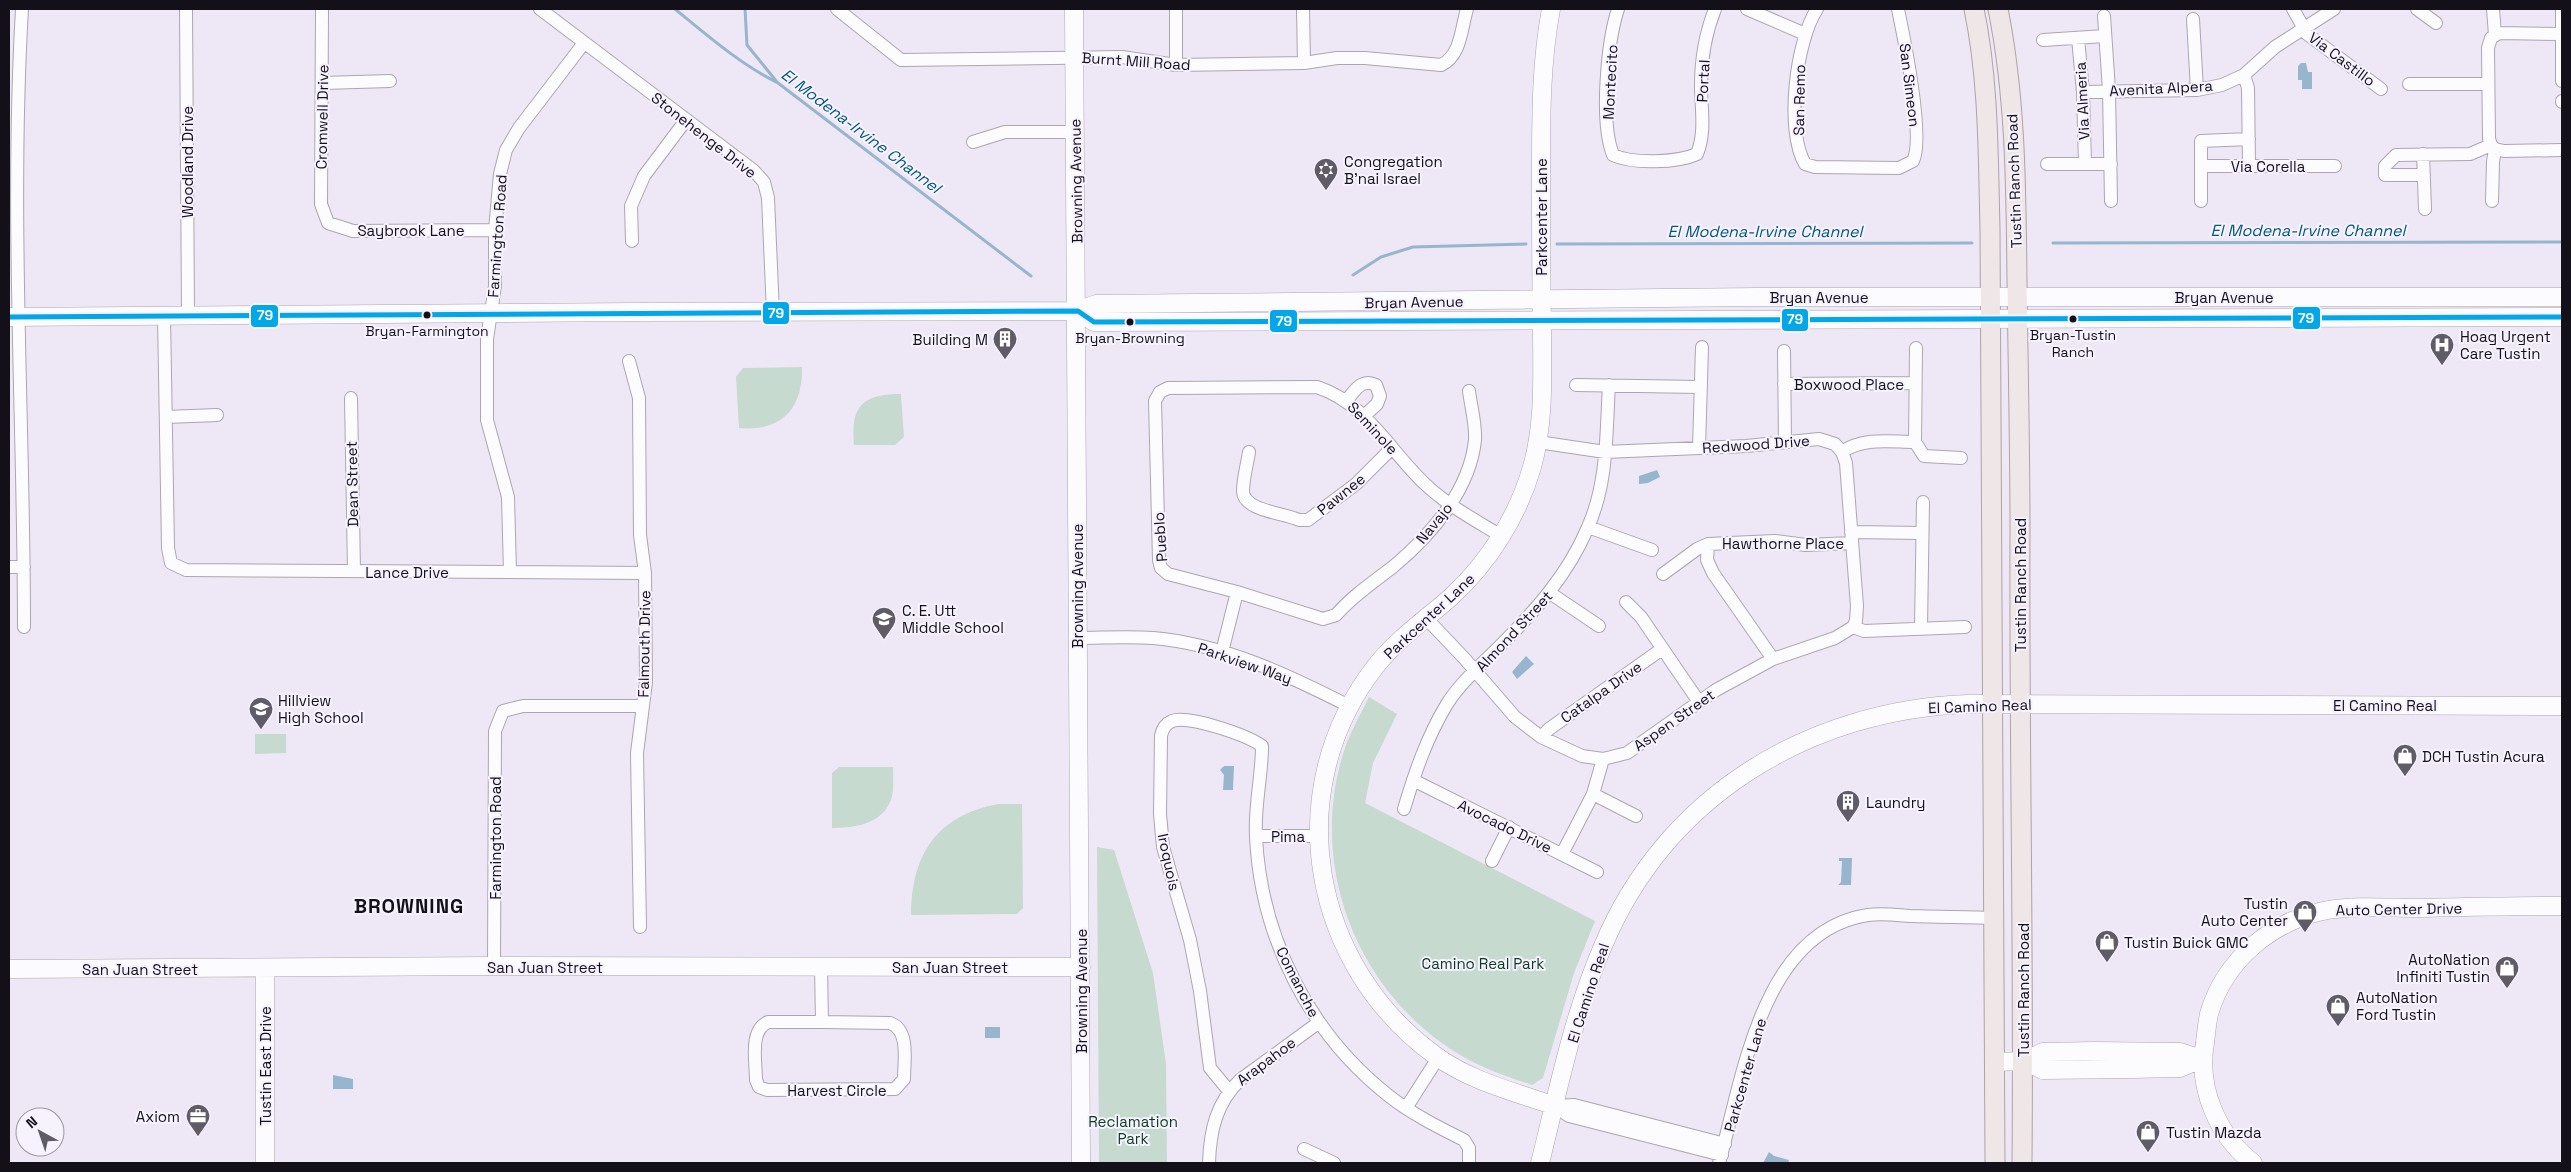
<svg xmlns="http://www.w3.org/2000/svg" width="2571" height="1172" font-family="'Space Grotesk',sans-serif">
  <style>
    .green { fill: #c6dacf }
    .water { fill: #97b6cd }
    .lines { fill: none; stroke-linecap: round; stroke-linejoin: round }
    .stream { stroke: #97b6cd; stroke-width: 3 }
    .street-casing { stroke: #aba6b1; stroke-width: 14 }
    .secondary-casing { stroke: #aba6b1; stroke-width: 19 }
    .primary-casing { stroke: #b0a2a6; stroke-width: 21 }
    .street { stroke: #fcfcfe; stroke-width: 12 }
    .secondary { stroke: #fcfcfe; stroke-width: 18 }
    .primary { stroke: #eee6e7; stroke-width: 19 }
    .bus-1-casing { stroke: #f7f2ff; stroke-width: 9 }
    .bus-1 { stroke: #01a7e7; stroke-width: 5 }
    .bus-dot { fill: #14101a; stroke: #f7f2ff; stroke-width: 2 }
    .labels { text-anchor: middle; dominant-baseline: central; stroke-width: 4; stroke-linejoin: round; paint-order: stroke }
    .bus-label { font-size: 14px; fill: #14101a; stroke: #f7f2ff }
    .street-label { font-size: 15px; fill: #14101a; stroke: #f7f2ff }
    .poi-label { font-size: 15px; fill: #14101a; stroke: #f7f2ff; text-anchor: start }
    .park-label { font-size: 15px; fill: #0a3d1e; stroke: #f7f2ff }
    .water-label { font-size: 16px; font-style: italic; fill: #00577d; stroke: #f7f2ff }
    .district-label { font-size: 20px; font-weight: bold; letter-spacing: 1px; fill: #14101a; stroke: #f7f2ff }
    .line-badge { stroke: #f7f2ff; stroke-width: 2 }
    .badge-label { font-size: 14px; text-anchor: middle; font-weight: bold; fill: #fff }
  </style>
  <rect width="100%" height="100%" fill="#eee8f6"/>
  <!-- green -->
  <path class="green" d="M802,367C803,409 782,432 739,428L736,377L743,368Z
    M901,394L904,437L895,445H854C850,406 863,394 901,394Z
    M1369,697L1397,714L1373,763L1365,803L1595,921L1574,973L1543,1078L1532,1085C1508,1077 1484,1069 1462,1056C1356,994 1305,862 1346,745C1352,729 1361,713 1369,697Z
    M255,734H286V753L255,754Z
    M839,767H893C893,778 895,796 888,806C877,825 852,828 832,828V773Z
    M998,804H1022L1023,908L1017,914L911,915C912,854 936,816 998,804Z
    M1097,847L1114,850L1153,973L1166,1064L1167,1163H1099Z"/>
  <!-- water -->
  <path class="water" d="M2301,63H2306L2308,72H2312V89H2302V80H2298V66Z
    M1657,470L1660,477L1648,483L1639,484V476Z
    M1526,656L1534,664L1517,679L1512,672Z
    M1224,766H1234L1233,790H1223L1224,775L1220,770Z
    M1839,858H1852L1851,885H1838L1841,882L1842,861H1839Z
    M985,1027H1000V1038H985Z
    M333,1075L353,1079V1089H333Z
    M1769,1152L1774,1156L1789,1160L1788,1163H1763Z"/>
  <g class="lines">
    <!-- stream -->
    <path class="stream" d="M675,9C708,36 740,64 778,83L1031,276
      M745,9L747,45L777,82
      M2053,243L2562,242
      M1557,244L1972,243
      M1353,275L1381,257L1413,247L1526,244"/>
    <defs>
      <path id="street" d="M22,9C10,214 24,421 24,627
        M186,9L188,316
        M322,9L321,204L328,223L353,231L495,230
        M540,9L753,170L764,182L768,198L773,313
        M837,9L901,60L1122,57L1176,65L1304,63L1337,58H1365L1441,65C1461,56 1461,29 1467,9
        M1176,9V65
        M1303,9L1304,63
        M1618,9C1607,43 1600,122 1613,155C1632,164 1677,163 1697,154C1706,132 1701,108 1701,85C1701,60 1706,32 1715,9
        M1747,9L1805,34
        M1817,9C1796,41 1785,130 1805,164L1815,167L1899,168L1913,161C1925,138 1904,38 1898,9
        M2293,9L2307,34L2381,89
        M2417,9L2436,23
        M2493,9L2495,35
        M2562,9V81
        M2104,16L2109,90L2111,201
        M2193,19L2197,90
        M2078,38L2083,92L2085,164
        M2043,40L2105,36
        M2244,75L2248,88L2249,166
        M323,83L390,81
        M2409,84H2488
        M2083,92L2197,90L2222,85L2244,75L2275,47L2334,9
        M2562,101V102
        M973,142L1005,132H1076
        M2491,145L2489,139L2488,48L2491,38L2499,33L2562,34
        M2491,145L2495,149L2504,151L2562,150
        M2423,154L2425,209
        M2047,164H2111
        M2201,166H2335
        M2424,175H2385V166L2396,155L2470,154L2491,145
        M2201,201V141L2249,139
        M2492,201L2493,162L2495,149
        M632,241L631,206L644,176L686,120
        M164,316L168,548L171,563L186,570L645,573
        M1784,351L1785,442
        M629,361L639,398L640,535L645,573L646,682L637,753L640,927
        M1784,384L1915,383
        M1576,385L1700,387
        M1469,391C1471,407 1476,424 1475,440C1470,490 1431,535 1394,566C1375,581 1352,596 1336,615L1323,619L1237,592L1168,574L1161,568L1159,560L1155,401L1160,392L1168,388L1317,387C1366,403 1389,450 1425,484C1447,505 1475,520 1501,536
        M351,398L354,571
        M1347,400C1355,390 1362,378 1376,385L1380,396L1377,404L1364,416
        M166,417L217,415
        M1538,442L1605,452L1746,446L1819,439L1835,444L1842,452C1863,437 1890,442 1915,442L1924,456L1961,458
        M1915,442L1916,348
        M1699,448L1702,347
        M1249,452C1247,465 1243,479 1243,491C1243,511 1285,513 1299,520H1308L1356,484L1392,448
        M1842,452L1846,463L1857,606L1856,621L1853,627
        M1588,527L1652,550
        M1851,532L1922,533
        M1708,544L1707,560L1713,573L1773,659
        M9,567H24
        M510,572L508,497L487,420V339L495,286V230L500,174L506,150L519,128L584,43
        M1663,574L1697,549L1708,544L1775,541L1806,545L1852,543
        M1550,593L1599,626
        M1626,602L1641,617L1699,702
        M1425,617L1464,658L1515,717L1541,737L1582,756L1603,759L1627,753L1716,690L1773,659L1835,638L1853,627L1864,631L1965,627
        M1921,627L1923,502
        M1076,638C1102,638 1127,636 1153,638C1223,644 1288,675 1349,706
        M1222,652L1237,592
        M1541,737L1549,729L1662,649
        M1413,780L1597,872
        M1593,794L1636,816
        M1404,809C1415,772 1427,737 1447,704C1460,683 1481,665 1498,648C1535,611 1568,575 1588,527C1608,482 1606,433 1609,385
        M1256,836H1320
        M1562,854L1593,794L1603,759
        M1492,861L1509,827
        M494,966L495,731L503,711L523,706H643
        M821,967L822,1022L890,1023C910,1030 904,1061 904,1079L895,1089L767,1090L759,1087L756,1080C756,1062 749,1030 768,1022H822
        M1229,1091L1210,1068L1200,991L1190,940L1163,847L1160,814L1161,736C1162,730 1165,724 1172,721C1189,715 1247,735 1262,746C1262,777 1254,806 1256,837C1261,938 1309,1033 1389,1096C1412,1114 1438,1127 1464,1140L1469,1148V1163
        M1555,1106L1574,1105L1725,1144
        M1555,1106L1569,1116L1722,1155
        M1406,1108L1438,1058
        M1304,1149L1334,1163
        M1209,1163C1210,1131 1216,1103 1240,1080L1318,1023
        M1719,1163C1743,1078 1761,931 1868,915C1881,913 1897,915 1910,916C1938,917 1966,917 1994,918"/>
      <path id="secondary" d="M1074,9L1081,1163
        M1551,9C1541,62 1541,116 1541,170C1541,222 1541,274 1542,325C1542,373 1545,421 1532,467C1518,516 1489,562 1451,597C1425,620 1397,639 1375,667C1279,791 1311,966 1436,1056C1470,1081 1515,1092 1555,1106
        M1078,311L1094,322L2562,317
        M9,317L634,312L1078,311L1096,304L1756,297H2562
        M9,969L494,966L1081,967
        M2024,1061L2043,1052L2094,1051L2180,1052L2202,1059
        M1995,1062L2024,1061L2043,1070L2132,1069L2180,1068L2202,1059
        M265,1163V968
        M1540,1163C1558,1091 1573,1015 1603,946C1666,796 1808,710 1968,704L2562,706
        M2253,1163C2218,1136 2197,1088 2205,1043C2206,1034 2207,1023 2209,1014C2225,959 2273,920 2328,910C2357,905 2389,908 2419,908C2467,907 2514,906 2562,906"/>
      <path id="primary" d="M1974,9C1989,81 1988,155 1990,228L1995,1163
        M1998,9C2016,99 2016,189 2017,281C2018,364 2020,447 2020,530C2019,741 2024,952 2022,1163"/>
    </defs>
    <!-- street casing -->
    <use href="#street" class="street-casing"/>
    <!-- secondary casing -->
    <use href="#secondary" class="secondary-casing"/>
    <!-- primary casing -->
    <use href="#primary" class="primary-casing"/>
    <!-- street -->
    <use href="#street" class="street"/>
    <!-- secondary -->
    <use href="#secondary" class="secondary"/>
    <!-- primary -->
    <use href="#primary" class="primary"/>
    <defs>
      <path id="bus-1" d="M9,317L1078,311L1094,322L2562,317"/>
    </defs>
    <!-- bus-1 casing -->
    <use href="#bus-1" class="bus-1-casing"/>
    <!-- bus-1 -->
    <use href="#bus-1" class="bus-1"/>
  </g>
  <!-- icons -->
  <defs>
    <symbol id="synagogue-pin" viewBox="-11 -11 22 30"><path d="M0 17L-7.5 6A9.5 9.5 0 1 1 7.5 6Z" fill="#605c67" stroke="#f7f2ff"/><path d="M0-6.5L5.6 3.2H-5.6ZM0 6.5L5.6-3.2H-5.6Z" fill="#fff"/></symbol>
    <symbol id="building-pin" viewBox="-11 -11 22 30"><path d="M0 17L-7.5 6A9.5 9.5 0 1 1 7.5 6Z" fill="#605c67" stroke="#f7f2ff"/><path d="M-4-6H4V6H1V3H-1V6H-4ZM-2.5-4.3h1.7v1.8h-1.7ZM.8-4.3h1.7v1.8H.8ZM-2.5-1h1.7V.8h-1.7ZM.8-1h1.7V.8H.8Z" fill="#fff"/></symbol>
    <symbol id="hospital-pin" viewBox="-11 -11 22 30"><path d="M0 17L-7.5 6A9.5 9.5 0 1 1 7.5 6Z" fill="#605c67" stroke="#f7f2ff"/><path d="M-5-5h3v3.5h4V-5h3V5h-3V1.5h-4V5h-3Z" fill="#fff"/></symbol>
    <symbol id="school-pin" viewBox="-11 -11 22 30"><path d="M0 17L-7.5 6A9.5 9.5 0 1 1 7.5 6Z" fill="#605c67" stroke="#f7f2ff"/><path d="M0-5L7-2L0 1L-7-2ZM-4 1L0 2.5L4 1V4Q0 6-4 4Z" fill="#fff"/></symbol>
    <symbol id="shop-pin" viewBox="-11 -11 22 30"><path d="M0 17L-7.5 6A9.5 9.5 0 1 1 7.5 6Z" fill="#605c67" stroke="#f7f2ff"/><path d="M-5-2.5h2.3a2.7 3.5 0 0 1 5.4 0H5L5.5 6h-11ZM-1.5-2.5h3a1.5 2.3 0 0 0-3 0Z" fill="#fff"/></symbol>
    <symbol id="office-pin" viewBox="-11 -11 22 30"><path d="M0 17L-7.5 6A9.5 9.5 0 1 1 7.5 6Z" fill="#605c67" stroke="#f7f2ff"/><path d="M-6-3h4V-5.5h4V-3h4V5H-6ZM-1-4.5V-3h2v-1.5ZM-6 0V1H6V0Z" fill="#fff"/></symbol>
  </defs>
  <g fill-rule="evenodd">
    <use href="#synagogue-pin" x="1312" y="156" width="28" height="38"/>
    <use href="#building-pin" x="991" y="325" width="28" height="38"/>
    <use href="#hospital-pin" x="2428" y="331" width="28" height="38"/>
    <use href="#school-pin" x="870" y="605" width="28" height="38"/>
    <use href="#school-pin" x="247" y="695" width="28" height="38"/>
    <use href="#shop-pin" x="2391" y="742" width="28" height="38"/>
    <use href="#building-pin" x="1834" y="788" width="28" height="38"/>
    <use href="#shop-pin" x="2291" y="898" width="28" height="38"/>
    <use href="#shop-pin" x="2093" y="928" width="28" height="38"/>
    <use href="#shop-pin" x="2493" y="954" width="28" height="38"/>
    <use href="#shop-pin" x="2324" y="992" width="28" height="38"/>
    <use href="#office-pin" x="184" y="1102" width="28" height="38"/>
    <use href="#shop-pin" x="2134" y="1118" width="28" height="38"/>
  </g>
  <!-- markers -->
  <g class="bus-dot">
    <circle cx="427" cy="315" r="4.5"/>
    <circle cx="2073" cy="319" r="4.5"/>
    <circle cx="1130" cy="322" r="4.5"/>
  </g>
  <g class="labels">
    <!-- bus labels -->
    <g class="bus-label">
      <text x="427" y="331">Bryan-Farmington</text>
      <text x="2073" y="335">Bryan-Tustin<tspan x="2073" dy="17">Ranch</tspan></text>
      <text x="1130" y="338">Bryan-Browning</text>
    </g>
    <!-- street labels -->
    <g class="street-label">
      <text transform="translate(2342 59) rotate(37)">Via Castillo</text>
      <text transform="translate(1136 61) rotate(4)">Burnt Mill Road</text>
      <text transform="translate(1703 81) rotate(-87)">Portal</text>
      <text transform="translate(1610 82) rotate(-87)">Montecito</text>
      <text transform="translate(1910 85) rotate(83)">San Simeon</text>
      <text transform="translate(2161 88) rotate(-3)">Avenita Alpera</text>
      <text transform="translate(1799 100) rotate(-89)">San Remo</text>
      <text transform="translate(2082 101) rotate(-93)">Via Almeria</text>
      <text transform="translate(322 117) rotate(-89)">Cromwell Drive</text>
      <text transform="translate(704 135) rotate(38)">Stonehenge Drive</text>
      <text transform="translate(187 162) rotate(-90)">Woodland Drive</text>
      <text x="2268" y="166">Via Corella</text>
      <text transform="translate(1076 181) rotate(-91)">Browning Avenue</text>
      <text transform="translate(2014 181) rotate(-92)">Tustin Ranch Road</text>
      <text transform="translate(1541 217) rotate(-90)">Parkcenter Lane</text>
      <text x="411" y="230">Saybrook Lane</text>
      <text transform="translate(497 236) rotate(-86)">Farmington Road</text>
      <text x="1819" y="297">Bryan Avenue</text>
      <text x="2224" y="297">Bryan Avenue</text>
      <text transform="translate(1414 302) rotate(-1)">Bryan Avenue</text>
      <text x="1849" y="384">Boxwood Place</text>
      <text transform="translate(1373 428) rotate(47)">Seminole</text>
      <text transform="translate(1756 444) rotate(-4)">Redwood Drive</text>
      <text transform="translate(352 484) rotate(-91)">Dean Street</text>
      <text transform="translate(1341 494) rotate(-39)">Pawnee</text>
      <text transform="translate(1434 523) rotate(-51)">Navajo</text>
      <text transform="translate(1160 537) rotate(-94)">Pueblo</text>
      <text x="1783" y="543">Hawthorne Place</text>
      <text x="407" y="572">Lance Drive</text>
      <text transform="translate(2020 585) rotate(-90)">Tustin Ranch Road</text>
      <text transform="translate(1077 586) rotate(-90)">Browning Avenue</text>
      <text transform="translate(1429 616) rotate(-43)">Parkcenter Lane</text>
      <text transform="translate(1514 631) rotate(-47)">Almond Street</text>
      <text transform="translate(644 644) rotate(-89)">Falmouth Drive</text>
      <text transform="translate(1245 663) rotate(19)">Parkview Way</text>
      <text transform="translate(1601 692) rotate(-35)">Catalpa Drive</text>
      <text x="2385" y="705">El Camino Real</text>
      <text transform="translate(1980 706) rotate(-2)">El Camino Real</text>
      <text transform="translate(1674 720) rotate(-35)">Aspen Street</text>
      <text transform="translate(1505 826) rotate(26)">Avocado Drive</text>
      <text x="1288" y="836">Pima</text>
      <text transform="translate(495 838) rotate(-90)">Farmington Road</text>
      <text transform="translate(1169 862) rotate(78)">Iroquois</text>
      <text transform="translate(2399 909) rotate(-1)">Auto Center Drive</text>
      <text x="545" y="967">San Juan Street</text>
      <text x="950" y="967">San Juan Street</text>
      <text x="140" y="969">San Juan Street</text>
      <text transform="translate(1298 982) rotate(63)">Comanche</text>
      <text transform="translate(2023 990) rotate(-90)">Tustin Ranch Road</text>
      <text transform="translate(1081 991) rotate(-90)">Browning Avenue</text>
      <text transform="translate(1588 993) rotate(-72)">El Camino Real</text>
      <text transform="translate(1266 1061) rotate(-37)">Arapahoe</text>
      <text transform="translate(265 1066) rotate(-90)">Tustin East Drive</text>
      <text transform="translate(1745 1075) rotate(-74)">Parkcenter Lane</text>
      <text x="837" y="1090">Harvest Circle</text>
    </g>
    <!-- poi labels -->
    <g class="poi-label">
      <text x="1344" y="161">Congregation<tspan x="1344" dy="17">B'nai Israel</tspan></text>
      <text x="2460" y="336">Hoag Urgent<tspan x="2460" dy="17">Care Tustin</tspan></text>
      <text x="988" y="339" text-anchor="end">Building M</text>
      <text x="902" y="610">C. E. Utt<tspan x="902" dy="17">Middle School</tspan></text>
      <text x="278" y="700">Hillview<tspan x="278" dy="17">High School</tspan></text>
      <text x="2422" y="756">DCH Tustin Acura</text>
      <text x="1866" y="802">Laundry</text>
      <text x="2288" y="903" text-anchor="end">Tustin<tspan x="2288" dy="17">Auto Center</tspan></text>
      <text x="2124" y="942">Tustin Buick GMC</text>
      <text x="2490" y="959" text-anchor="end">AutoNation<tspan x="2490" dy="17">Infiniti Tustin</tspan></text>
      <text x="2356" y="997">AutoNation<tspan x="2356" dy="17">Ford Tustin</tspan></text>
      <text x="180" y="1116" text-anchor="end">Axiom</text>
      <text x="2166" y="1132">Tustin Mazda</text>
    </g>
    <!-- park labels -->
    <g class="park-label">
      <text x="1483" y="963">Camino Real Park</text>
      <text x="1133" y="1121">Reclamation<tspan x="1133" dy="17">Park</tspan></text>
    </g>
    <!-- water labels -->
    <g class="water-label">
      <text transform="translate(861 131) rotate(37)">El Modena-Irvine Channel</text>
      <text x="2308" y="230">El Modena-Irvine Channel</text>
      <text x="1765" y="231">El Modena-Irvine Channel</text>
    </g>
    <!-- district labels -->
    <g class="district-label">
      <text x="409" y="906">BROWNING</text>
    </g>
  </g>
  <g class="line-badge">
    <rect x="762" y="301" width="28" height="24" rx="5" fill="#01a7e7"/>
    <rect x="250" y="304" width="29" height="24" rx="5" fill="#01a7e7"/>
    <rect x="2292" y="306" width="29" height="24" rx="5" fill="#01a7e7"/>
    <rect x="1781" y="308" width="28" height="24" rx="5" fill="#01a7e7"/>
    <rect x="1269" y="309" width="29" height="24" rx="5" fill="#01a7e7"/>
  </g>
  <g class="badge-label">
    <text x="776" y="318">79</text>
    <text x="265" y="320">79</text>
    <text x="2306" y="323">79</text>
    <text x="1795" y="324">79</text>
    <text x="1284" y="326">79</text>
  </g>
  <!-- border -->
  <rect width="2571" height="1172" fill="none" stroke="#14101a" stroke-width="20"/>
  <!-- north arrow -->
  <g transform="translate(40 1132) rotate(320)"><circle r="24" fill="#f7f2ff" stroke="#9c98a3"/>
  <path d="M0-4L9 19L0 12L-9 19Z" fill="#605c67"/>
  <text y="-8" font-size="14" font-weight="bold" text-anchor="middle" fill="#14101a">N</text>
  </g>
</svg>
